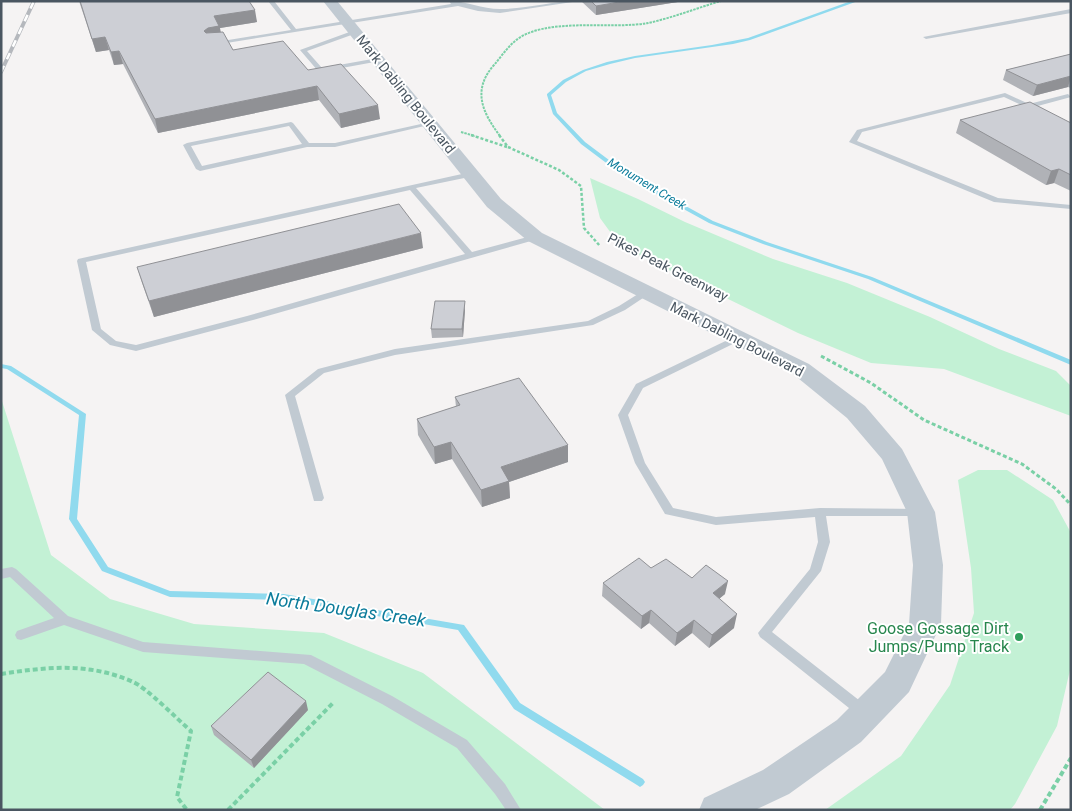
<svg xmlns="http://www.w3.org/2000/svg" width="1072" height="811" font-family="Roboto,sans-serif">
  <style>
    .green { fill: #c3f1d5 }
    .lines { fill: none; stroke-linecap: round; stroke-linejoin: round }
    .stream { fill: #90daee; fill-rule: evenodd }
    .path-far3 { stroke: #7ad0a6; stroke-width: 2; stroke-dasharray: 2.5 1; stroke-linecap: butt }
    .path-far2 { stroke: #7ad0a6; stroke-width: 2.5; stroke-dasharray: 3 2; stroke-linecap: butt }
    .path-far1 { stroke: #7ad0a6; stroke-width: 3; stroke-dasharray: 4 2.5; stroke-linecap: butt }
    .path { stroke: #7ad0a6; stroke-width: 4; stroke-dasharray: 5 3; stroke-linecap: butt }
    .service { fill: #c1cad2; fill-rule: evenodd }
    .tertiary { fill: #c1cad2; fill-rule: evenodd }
    .rail-casing { stroke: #b5b8bd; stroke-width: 4 }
    .rail { stroke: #fff; stroke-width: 2.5; stroke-dasharray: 7; stroke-linecap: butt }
    .wall { fill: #b0b2b7 }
    .shaded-wall { fill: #909195 }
    .building { fill: #cdcfd5; stroke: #909195 }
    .leisure-dot { fill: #2e9e5b; stroke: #fff; stroke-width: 2 }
    .labels { text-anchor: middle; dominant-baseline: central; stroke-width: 4; stroke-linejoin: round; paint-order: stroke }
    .far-water-label { font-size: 12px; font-style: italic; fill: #0c7c9b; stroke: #fff }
    .street-label { font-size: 14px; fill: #4a5661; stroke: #fff }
    .near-leisure-label { font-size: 16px; fill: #27864d; stroke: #fff; text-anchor: end }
    .near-water-label { font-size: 18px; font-style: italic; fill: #0c7c9b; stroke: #fff }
  </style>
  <rect width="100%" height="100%" fill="#f5f3f3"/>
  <!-- green -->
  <path class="green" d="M590,178L638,199L685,222L773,259L847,283L930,317L999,349L1056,371L1071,386V416L944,369L871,363L798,333L644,258L616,240L600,218Z
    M1,398L51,555L110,599L194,624L324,633L423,673L605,810H1Z
    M978,470H1007L1053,500L1071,533L1070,670L1057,726L1015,804L1010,810H825L901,756L950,685L974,613L971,568L958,480Z"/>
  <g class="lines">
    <!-- stream -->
    <path class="stream" d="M851,1H858L750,40L733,44L635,58L610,64L586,71L566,82L551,95L557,113L585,142L609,160L642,182L713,221L767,242L872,277L1071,360V365L868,279L763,244L709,223L638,184L605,162L581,144L553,114L547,95V94L563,80L583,70L607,62L635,56L712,45L748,38Z
      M1,364L11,366L86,414L77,519L108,567L170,591L284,594L464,625L520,703L643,779L645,782L643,785L640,787L637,785L514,709L458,630L284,600L170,597L102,571L69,519L79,415L7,369L1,368Z"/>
    <!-- path-far3 -->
    <path class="path-far3" d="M461,132L475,136
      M500,136C482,112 472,90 494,65C500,58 506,49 514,42C542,16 612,30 648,23C672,18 697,8 721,1"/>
    <!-- path-far2 -->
    <path class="path-far2" d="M471,135L507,147
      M499,135L508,147L559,170L581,186L584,228L600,246"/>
    <!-- path-far1 -->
    <path class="path-far1" d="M821,356L871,383L924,420L1022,464L1056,489L1071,505"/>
    <!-- path -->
    <path class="path" d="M1,674C46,667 89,662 133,682C146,687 178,720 191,731L177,797L187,810
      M228,810L333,703
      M1040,810L1071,758"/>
    <!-- service -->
    <path class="service" d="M268,1H274L296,29L451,4L449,1C466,1 482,9 500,9C526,9 552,1 579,1L500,13L478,11L458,6L214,45L213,44L216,42L291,30Z
      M1071,9V13L926,39L923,37Z
      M355,30L357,31V33L307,51L322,68L378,58L380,59V61L320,72L318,71L300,50Z
      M1005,93L1029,104L1068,94L1071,97L1034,107L1037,109L1034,111L1004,97L862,132L857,141L998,198L1071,205V209L994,202L849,142L857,130Z
      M291,122L293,123L309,143H335L430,122L433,124L335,147H307L200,171L196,169L183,145L187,143ZM289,126L302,144L202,166L191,146Z
      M471,172H474V176L416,188L472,252L535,235L539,237L538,239L253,320L136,351L110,345L92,330L77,261L78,259ZM410,190L465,254L247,316L136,345L116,341L101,329L86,262Z
      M646,289L650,292L649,294L625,310L593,325L395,355L324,373L295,396L324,498L322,501H314L285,395L318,369L395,349L588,321L619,306Z
      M738,335L743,338L741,340L643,388L628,415L645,463L673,508L716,517L820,508L924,509L926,512L924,515L920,516H826L830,542L821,571L772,632L869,708L871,712L869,716L864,718L859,716L760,637L758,633L810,569L818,542L815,517L716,525L665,514L635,463L618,415L636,384Z
      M12,567L16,569L68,616L143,642L311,655L392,696L467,740L505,784L521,810H506L495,794L457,748L382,704L304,664L143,652L64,625L21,640L17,639L15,635L17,631L54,618L10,577L1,579V569Z"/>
    <!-- tertiary -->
    <path class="tertiary" d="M323,1H337L501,199L542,233L809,364L865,406L902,449L935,512L943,565L941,624L909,692L861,742L789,794L755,810H699L704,798L763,770L837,720L885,672L909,624L913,565L907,512L882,459L847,418L793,374L528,241L487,207Z"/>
    <defs>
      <path id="rail" d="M1,72L34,1"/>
    </defs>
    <!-- rail casing -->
    <use href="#rail" class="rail-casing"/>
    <!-- rail -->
    <use href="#rail" class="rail"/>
  </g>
  <!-- wall -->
  <path class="wall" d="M79,1H249L257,22L220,28V32L233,50L308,70L380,119L341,128L319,100L158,133L123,64L114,65L109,50L96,52Z
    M581,1H684L596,15Z
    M1071,54V88L1068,87L1033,96L1003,80L1006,70Z
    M960,120L1071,123V191L1054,183L1046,185L956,133Z
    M423,248L154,317L142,283L137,267Z
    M465,310L463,337L432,338L431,329Z
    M455,397L568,462L509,482L510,498L482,507L452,459L435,464L418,435L417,419L456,407Z
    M651,568L692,578L725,594L719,599L734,628L709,648L692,633L675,646L649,623L641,629L602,596L603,583Z
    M308,710L254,768L214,735L211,726Z"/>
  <!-- shaded-wall -->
  <path class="shaded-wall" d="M625,1H684L596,15V6Z
    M255,10L257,22L220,28L222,38L211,40L204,31L214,16Z
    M105,37L109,50L96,52L92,39Z
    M119,51L123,64L114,65L111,52Z
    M1071,76L1068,87L1033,96L1037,85Z
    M317,86L319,100L158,133L155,119Z
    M378,105L380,119L341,128L339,114Z
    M1059,169L1054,183L1046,185L1051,171Z
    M421,233L423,248L154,317L149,301Z
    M465,301V310L463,337L462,329Z
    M451,442L452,459L435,464L434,447Z
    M568,445V462L509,482L510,498L482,507L481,490L501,467Z
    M728,581L725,594L710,606L713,593Z
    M651,610L649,623L641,629L642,616Z
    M737,614L734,628L709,648L712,635Z
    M694,620L692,633L675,646L677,633Z
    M306,701L308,710L254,768L251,760Z"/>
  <!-- building -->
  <path class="building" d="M80,1H249L255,10L214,16L219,26L208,28L204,31L206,33L223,32L233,50L283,41L308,70L341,64L378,105L339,114L317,86L155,119L119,51L111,52L105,37L92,39Z
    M591,1H625L596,6Z
    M1071,54V76L1037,85L1006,70Z
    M1030,102L1071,123V175L1059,169L1051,171L960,120Z
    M399,204L421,233L149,301L137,267Z
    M435,301H465L462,329H431Z
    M519,378L568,445L501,467L509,481L481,490L451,442L434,447L417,419L460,405L455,397Z
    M639,558L651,568L666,559L692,578L706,565L728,581L713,593L737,614L712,635L694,620L677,633L651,610L642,616L603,583Z
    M268,672L306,701L251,760L211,726Z"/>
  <!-- markers -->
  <circle class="leisure-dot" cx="1019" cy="637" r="5"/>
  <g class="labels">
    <!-- far-water labels -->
    <g class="far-water-label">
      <text transform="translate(647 184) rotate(31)">Monument Creek</text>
    </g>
    <!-- street labels -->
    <g class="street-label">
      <text transform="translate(406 94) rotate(51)">Mark Dabling Boulevard</text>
      <text transform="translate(668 267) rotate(27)">Pikes Peak Greenway</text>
      <text transform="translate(737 339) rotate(27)">Mark Dabling Boulevard</text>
    </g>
    <!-- near-leisure labels -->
    <g class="near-leisure-label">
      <text x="1009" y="628">Goose Gossage Dirt<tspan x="1009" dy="18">Jumps/Pump Track</tspan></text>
    </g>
    <!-- near-water labels -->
    <g class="near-water-label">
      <text transform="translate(346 609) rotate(8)">North Douglas Creek</text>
    </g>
  </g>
  <!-- border -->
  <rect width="1072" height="811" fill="none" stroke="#4a5661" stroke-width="5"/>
</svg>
